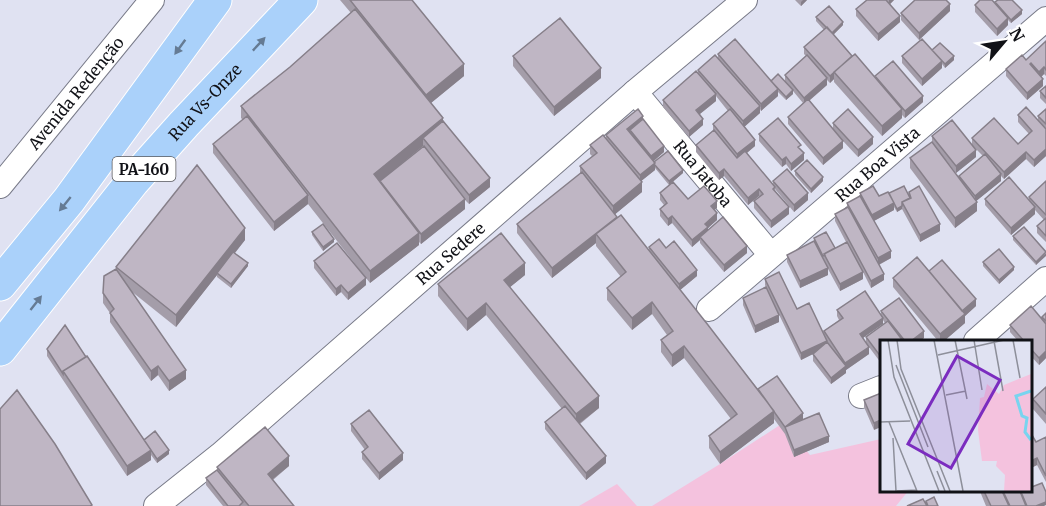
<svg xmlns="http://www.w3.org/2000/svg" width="1046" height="506" font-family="Merriweather,serif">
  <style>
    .green { fill: #f4c2de }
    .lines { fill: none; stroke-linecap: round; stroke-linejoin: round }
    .street-casing { stroke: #787a88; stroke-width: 26 }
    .primary-casing { stroke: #fff; stroke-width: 35 }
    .street { stroke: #fff; stroke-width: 24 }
    .primary { stroke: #aad1fa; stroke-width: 33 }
    .wall { fill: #a49da9; fill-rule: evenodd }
    .shaded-wall { fill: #867f89 }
    .building { fill: #bfb6c4; stroke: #867f89; stroke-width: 1.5 }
    .oneway { fill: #657b94 }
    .labels { text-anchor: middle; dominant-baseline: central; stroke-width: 6; stroke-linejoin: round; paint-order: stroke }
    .shield { fill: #fff; stroke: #58595d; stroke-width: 1.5 }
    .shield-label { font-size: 15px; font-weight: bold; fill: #111217 }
    .street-label { font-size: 16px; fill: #111217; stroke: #fff }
    .inset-river { fill: none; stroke: #79d4ef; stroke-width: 3 }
    .inset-road { fill: none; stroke: #8d8f9a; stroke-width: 1.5 }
    .view { fill: #7b2cbf; fill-opacity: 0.15; stroke: #7b2cbf; stroke-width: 3 }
    .inset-edge { fill: none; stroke: #111217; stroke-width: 3 }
  </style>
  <rect width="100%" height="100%" fill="#e0e2f2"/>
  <!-- green -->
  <path class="green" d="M783,423L810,455L881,439V490H909L896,506H652L720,464Z
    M617,484L637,506H579Z"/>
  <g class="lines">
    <defs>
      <g id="street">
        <path id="s1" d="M635,92L771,255"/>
        <path id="s2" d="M0,186L152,0"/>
        <path id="s3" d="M709,309L1046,19"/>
        <path d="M976,341L1046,279"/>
        <path d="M861,396L881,388"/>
        <path id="s4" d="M156,506L220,455L635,92L745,0"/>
      </g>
      <g id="primary">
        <path d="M0,284L69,200L215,0"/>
        <path id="s5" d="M0,349L133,181L184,124L301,0"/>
      </g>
    </defs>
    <!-- street casing -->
    <use href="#street" class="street-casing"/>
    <!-- primary casing -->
    <use href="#primary" class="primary-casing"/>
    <!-- street -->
    <use href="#street" class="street"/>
    <!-- primary -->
    <use href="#primary" class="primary"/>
  </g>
  <!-- wall -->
  <path class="wall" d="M340,0H412L464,76L431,103L490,187L469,204L465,200V209L421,244L419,242V245L370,283L308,204L274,231L213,153V144L243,120L241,118V106L290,67L351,13ZM423,146V147L386,176Z
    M795,0H807L801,6Z
    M867,0H894L890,4L900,22L878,41L856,16V9Z
    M995,4L1022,14L1011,23L1008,20V25L997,36L975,12V5Z
    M950,11L919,40L901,20V13Z
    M816,17L843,25L833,35L852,56L875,77L923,102L905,118L902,115V118L882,136L834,82V79L830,83L827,80V85L809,101L833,129V123L873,144L858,157L843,141V148L823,165L788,124V117L803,103L793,91V94L786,100L778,92V96L761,111L760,109V113L744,127L755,146L747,153L773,186V181L808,200L794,212L775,189V190L789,214L771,228L754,208V201L760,196H759L748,205L724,176L719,180L696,152V145L713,131V124L728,111L716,96V101L700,114L703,125L689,137L663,107V100L698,73V70L718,57V54L771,81L785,82V75L806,56L804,54V47L824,30L816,21Z
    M1046,41V76L1044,74L1041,77L1043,86L1027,100L1006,76V69L1026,60Z
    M932,50L954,60L945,68L942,64V68L922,86L902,63V56Z
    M513,56L601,78L554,116L513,66Z
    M1046,86V104L1040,98V91Z
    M1046,109V156L1034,167L1026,159L1004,179L1001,176V181L976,201L977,211L955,228L910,168V158L932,142V136L976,157L956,173L936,147L959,178V176L983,156L972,145V138L1018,144L1029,134L1018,122V115L1038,120V116Z
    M643,119L664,152L654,161L683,173L669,185L655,168V170L641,181L642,192L615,214L617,218L649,250V247L666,248L697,276L680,290L758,389L803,419L829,442L794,457L785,434L774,419V423L720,464L709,448V436L731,419L684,358L672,367L661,352V340L667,335L652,314L632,330L607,300V288L621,277L596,246V243L552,278L517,233V224L580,174V166L592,156L590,154V145L606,139V135Z
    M759,134L804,160L791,171L786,164L782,167L759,141Z
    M795,171L823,181L811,193L795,175Z
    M1046,181V242L1037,233V226L1044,220L1035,210V214L1011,235L985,205V199L1029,200V197Z
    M909,192L940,231L920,242L902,209L897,212L894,207V210L874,221L891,258L879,265L884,280L871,288L863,272V279L840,291L828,269V275L800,288L787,262V255L814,241V238L835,248L846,242L835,221V214L847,208V203L860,197V193L879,196L889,194L909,195Z
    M660,193L688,199L717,208L714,210L717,220L708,228V230L747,253L724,272L700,243V240L692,247L672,223L668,226L660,216V209L664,205L660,200Z
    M312,232L334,242L323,251L312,235Z
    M1013,236L1046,252L1036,265L1013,240Z
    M245,240L235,253L248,266L231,288L217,277V275L176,327L131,291L186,379L169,391L158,375L151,381L110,322V313L103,303V293L116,269V267Z
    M314,261L366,285L348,300L341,292L336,296L314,268Z
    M983,262L1014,270L999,284L983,266Z
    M929,271L976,306L965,316V323L944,341H938L893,287V278Z
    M525,275L510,287L599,408L580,424L606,463L586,480L545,429V422L562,409L486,315L467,331L438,296V284Z
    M765,279L824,333V331L839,320L837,316V310L881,315V311L924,338L920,341H881V363L869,347V354L846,370V373L831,384L813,361V354L801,360L771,298L779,322L755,333L743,305V298L766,288L765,285ZM883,320L885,323L866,337V343L863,338Z
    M1046,313V358L1039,365L1029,354V341H1018L1010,332V325L1042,319V317Z
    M47,349L86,357L144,440L169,454L157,463L151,455V460L127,476L47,356Z
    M1046,387V424L1033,409V399Z
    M881,393L874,430L864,407V400Z
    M351,424L403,460L379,480L362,459V452L365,450L351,431Z
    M1029,430L1036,442L1046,437V482L1037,465L1029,469Z
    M289,466L273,480L294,506H223L206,485V478L217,470V467Z
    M979,489H1019L1021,493L1044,506H986Z"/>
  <!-- shaded-wall -->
  <path class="shaded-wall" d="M803,0H807L801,6V2Z
    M889,0H894L889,5Z
    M950,4V11L919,40V33Z
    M1022,10V14L1011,23V20Z
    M900,16V22L878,41V34Z
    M1008,18V25L997,36V29Z
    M843,22V25L831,37V33Z
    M954,56V60L945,68V64Z
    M942,61V68L922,86V79Z
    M464,64V76L426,107V95Z
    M1044,67V74L1039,79V72Z
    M601,68V78L554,116V107Z
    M834,72V79L830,83V76Z
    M827,78V85L804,105V98Z
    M1043,79V86L1027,100V93Z
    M778,89V96L761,111V104Z
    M793,90V94L786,100V97Z
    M716,94V101L696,117V110Z
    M923,96V102L905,118V111Z
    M760,106V113L743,128V121Z
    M902,109V118L882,136V126Z
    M643,116V123L630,130V134L627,129Z
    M443,118V130L423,138V146L374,186V174Z
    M703,119V125L689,137V131Z
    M873,137V144L858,157V150Z
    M755,140V146L737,161V154Z
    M843,141V148L823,165V158Z
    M664,146V152L651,163V156Z
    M1046,149V156L1034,167V160Z
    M976,150V157L956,173V166Z
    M1026,152V159L1004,179V172Z
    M804,153V160L791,171V164Z
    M786,157V164L782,167V160Z
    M655,163V170L640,182V175Z
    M724,169V176L719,180V173Z
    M683,170V173L669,185V181Z
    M1001,174V181L975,202V196Z
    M823,177V181L811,193V189Z
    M490,178V187L469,204V195Z
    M642,182V192L613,216V206Z
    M759,189V196L748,205V198Z
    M808,193V200L794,212V205Z
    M308,195V204L274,231V222Z
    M465,199V209L421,244V234Z
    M717,201V208L711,213V206Z
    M977,202V211L955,228V218Z
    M894,203V210L872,222V215Z
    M902,206V209L897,212V209Z
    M789,207V214L771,228V221Z
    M1035,207V214L1011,235V228Z
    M717,213V220L708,228V234L700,237V240L692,247V240L705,224Z
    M672,216V223L668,226V219Z
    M617,217V226L596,234V243L552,278V268Z
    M940,224V231L920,242V235Z
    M245,228V240L218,274L217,273V275L176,327V315Z
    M419,233V245L370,283V271Z
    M334,239V242L323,251V247Z
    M747,246V253L724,272V265Z
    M891,251V258L878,265V258Z
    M1046,253V256L1036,265V262Z
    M248,263V266L231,288V284Z
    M525,263V275L504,292V280Z
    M1014,267V270L999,284V280Z
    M828,268V275L800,288V281Z
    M697,270V276L679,291V284Z
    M863,272V279L840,291V284Z
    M884,274V280L871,288V281Z
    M366,278V285L348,300V293Z
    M341,285V292L336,296V289Z
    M976,299V306L965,316V323L944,341H940V334L962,311Z
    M652,302V314L632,330V318Z
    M486,303V315L467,331V319Z
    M779,315V322L755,333V326Z
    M883,318V324L860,340V334Z
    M924,331V338L920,341H911Z
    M827,341V347L801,360V353Z
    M684,346V358L672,367V355Z
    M869,347V354L846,370V373L831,384V378L845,366V363Z
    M1046,351V358L1039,365V358Z
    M158,366V375L151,381V371Z
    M186,370V379L169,391V381Z
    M599,396V408L576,426V414Z
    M774,411V423L720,464V452Z
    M803,413V420L785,427Z
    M881,420V427L874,430V423Z
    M829,436V442L794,457V450Z
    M151,450V460L127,476V466Z
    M169,450V454L157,463V459Z
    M403,453V460L379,480V473Z
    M289,456V466L268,483V474Z
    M606,456V463L586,480V473Z
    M1037,458V465L1029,469V462Z
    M936,489H944L936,493Z
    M1046,502V505L1044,506H1036Z"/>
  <!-- building -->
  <path class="building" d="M350,0H412L464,64L426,95Z
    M867,0H886L900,16L878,34L856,9Z
    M915,0H946L950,4L919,33L901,13Z
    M980,0H992L1008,18L997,29L975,5Z
    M998,0H1012L1022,10L1011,20L995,2Z
    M829,6L843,22L832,33L816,17Z
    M355,9L443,118L374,174L419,233L370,271L241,106L290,67Z
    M560,18L601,68L554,107L513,56Z
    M827,27L852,56L830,76L804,47Z
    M735,39L778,89L761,104L718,54Z
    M922,39L942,61L922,79L902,56Z
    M1046,41V70L1044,67L1039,72L1031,63L1030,64L1043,79L1027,93L1006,69L1022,55L1026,60Z
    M940,43L954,56L945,64L932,50Z
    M855,54L902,109L882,126L834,72Z
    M715,55L760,106L743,121L698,70Z
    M807,55L827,78L804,98L785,75Z
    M893,61L923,96L905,111L875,76Z
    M696,71L716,94L696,110L703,119L689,131L663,100Z
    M778,74L793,90L786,97L771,81Z
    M1046,86V98L1040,91Z
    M808,99L843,141L823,158L788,117Z
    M1026,107L1046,129V149L1034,160L1026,152L1004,172L972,138L994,118L1018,144L1032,131L1018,115Z
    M638,109L643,116L627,129L655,163L640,175L606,135Z
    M730,109L755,140L737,154L713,124Z
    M848,109L873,137L858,150L833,123Z
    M1046,109V124L1038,116Z
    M247,116L308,195L274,222L213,144Z
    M778,118L801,145L798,147L804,153L791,164L786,157L782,160L759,134Z
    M643,119L664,146L651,156L630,130Z
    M952,120L976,150L956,166L932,136Z
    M443,121L490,178L469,195L423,138Z
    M714,130L737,158L745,151L775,187L773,189L789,207L771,221L754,201L763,194L759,189L748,198L724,169L719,173L696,145Z
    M603,135L642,182L613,206L580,166L597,153L590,145Z
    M932,142L977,202L955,218L910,158Z
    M424,146L465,199L421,234L380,181Z
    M668,151L683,170L669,181L654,164L655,163L654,162Z
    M985,154L1001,174L975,196L959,176Z
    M807,160L823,177L811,189L795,171Z
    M197,165L245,228L176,315L116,267Z
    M787,169L808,193L794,205L773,181Z
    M582,172L617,217L552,268L517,224Z
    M1009,177L1035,207L1011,228L985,199Z
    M1046,181V215L1029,197Z
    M673,182L688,199L704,186L717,201L711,206L717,213L705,224L708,227L692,240L672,216L668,219L660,209L667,203L660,193Z
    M873,186L879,196L888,192L894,203L872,215L860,193Z
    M904,186L910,198L902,202V206L897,209L889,193Z
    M919,186L940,224L920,235L902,202L911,198L909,192Z
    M860,196L891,251L878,258L847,203Z
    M848,207L884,274L871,281L835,214Z
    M621,215L708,325L774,411L720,452L709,436L737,414L684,346L672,355L661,340L673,331L652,302L632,318L607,288L626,272L596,234Z
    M723,217L747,246L724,265L700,237Z
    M1046,218V236L1037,226Z
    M323,224L334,239L323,247L312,232Z
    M1024,227L1046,252L1036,262L1013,236Z
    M826,232L835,248L824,254L825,255L823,256L814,238Z
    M501,233L525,263L504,280L599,396L576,414L486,303L467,319L438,284Z
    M659,239L666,248L674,241L697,270L679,284L649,247Z
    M814,241L828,268L800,281L787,255Z
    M847,242L863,272L840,284L824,254Z
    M337,243L366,278L348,293L341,285L336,289L314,261Z
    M999,249L1014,267L999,280L983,262Z
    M233,252L248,263L231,284L217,273Z
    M917,257L965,314L940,334L893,278Z
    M942,260L976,299L962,311L929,271Z
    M116,269L186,370L169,381L158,366L151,371L110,313L114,309L103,293L104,276Z
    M779,272L797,309L809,303L827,341L801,353L765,279Z
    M766,287L779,315L755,326L743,298Z
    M865,291L883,318L860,334L869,347L845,363L824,331L843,318L837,310Z
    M899,298L924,331L911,341H905L881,311Z
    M1031,306L1046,324V351L1039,358L1029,347V341H1024L1010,325Z
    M1046,313V321L1042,317Z
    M888,321L903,341H881V357L866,337Z
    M65,325L86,357L63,371V374L47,349Z
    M827,342L846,366L831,378L813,354Z
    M87,356L151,450L127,466L63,371Z
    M777,376L803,413L785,427L819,413L829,436L794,450L785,427L758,389Z
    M1046,387V414L1033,399Z
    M17,390L55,444L92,505L90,506H0V409Z
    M881,393V420L874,423L864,400Z
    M565,406L606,456L586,473L545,422Z
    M369,410L403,453L379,473L362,452L368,447L351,424Z
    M265,427L289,456L268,474L294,506H249L217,467Z
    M1029,430L1036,442L1046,437V476L1037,458L1029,462Z
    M155,431L169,450L157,459L144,440Z
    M217,470L243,502L239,506H228L206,478Z
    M1042,483L1046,492V502L1036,506H1027L1021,492L1027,489H1029V488Z
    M983,489H1001L1009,506H991Z
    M1002,489H1019L1026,506H1010Z
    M934,497L938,506H928L926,501Z
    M923,499L927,506H907Z"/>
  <!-- one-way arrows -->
  <defs><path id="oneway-solid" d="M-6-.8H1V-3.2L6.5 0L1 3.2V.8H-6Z" transform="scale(1.5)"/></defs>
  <g class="oneway">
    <use href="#oneway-solid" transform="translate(259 44) rotate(-47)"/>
    <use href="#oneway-solid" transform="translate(180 47) rotate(126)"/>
    <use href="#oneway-solid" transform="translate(65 204) rotate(129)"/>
    <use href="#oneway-solid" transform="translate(36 303) rotate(-52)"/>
  </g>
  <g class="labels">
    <!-- shield labels -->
    <rect class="shield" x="112.5" y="157" width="63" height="24" rx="4.5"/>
    <g class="shield-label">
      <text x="144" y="169">PA-160</text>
    </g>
    <!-- street labels -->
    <g class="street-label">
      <text stroke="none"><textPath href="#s2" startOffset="120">Avenida Redenção</textPath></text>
      <text stroke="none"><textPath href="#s5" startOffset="321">Rua Vs-Onze</textPath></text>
      <text stroke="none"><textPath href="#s3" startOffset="222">Rua Boa Vista</textPath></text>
      <text stroke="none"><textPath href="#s1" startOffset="106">Rua Jatoba</textPath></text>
      <text stroke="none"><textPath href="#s4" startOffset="388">Rua Sedere</textPath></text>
    </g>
  </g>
  <!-- overview -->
  <g transform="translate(880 340)">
    <rect width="152" height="152" fill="#e0e2f2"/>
    <path d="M151,34V151H124L125,135L116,126L117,121H102L98,90L100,58L104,57L107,44L119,54L124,45Z" fill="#f4c2de"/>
    <path class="inset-river" d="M151,51L136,56L142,76L147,78L145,92L151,100"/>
    <path class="inset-road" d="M8,0L14,37L59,151M17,0L21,29L70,151M54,0L83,151M75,0L87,59M94,0L102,50M133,0L140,38M114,1L123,51M58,15L124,0M16,25L48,107M66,55L86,51M0,82L30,81M9,82L37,151M13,98L16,151M57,131L65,151M17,151L36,150"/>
    <path class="view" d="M77,16L120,40L71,128L28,104Z"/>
    <rect width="152" height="152" class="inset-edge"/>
  </g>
  <!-- north arrow -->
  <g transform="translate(1004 42) rotate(61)" stroke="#ffffff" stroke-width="4.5" paint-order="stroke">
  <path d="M0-4.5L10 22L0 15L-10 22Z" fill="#111217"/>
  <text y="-9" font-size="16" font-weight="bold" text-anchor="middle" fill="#111217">N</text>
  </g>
</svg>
